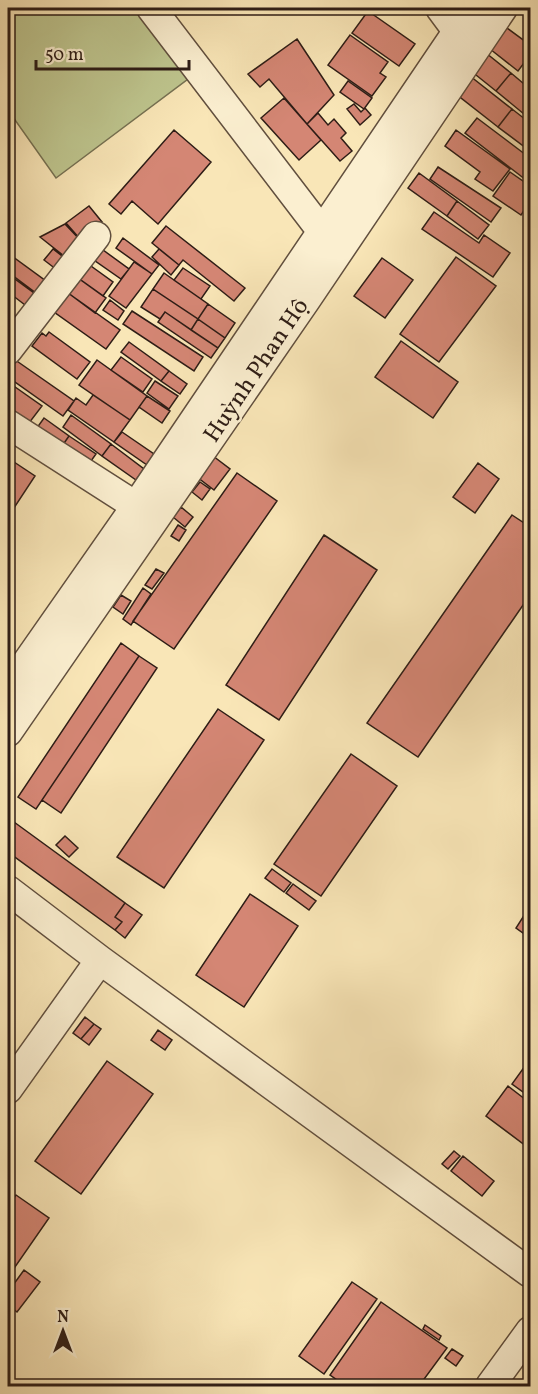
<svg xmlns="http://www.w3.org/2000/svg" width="538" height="1394" font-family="Vollkorn,serif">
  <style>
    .green { fill: #bec58e; stroke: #767152; stroke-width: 1.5 }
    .building { fill: #d48674; stroke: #2e1d16; stroke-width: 1.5 }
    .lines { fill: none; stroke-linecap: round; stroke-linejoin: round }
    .minor-casing { stroke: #614f3e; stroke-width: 31 }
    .minor { stroke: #fbefd0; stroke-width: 28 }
    .labels { text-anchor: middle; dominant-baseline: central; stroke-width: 5; stroke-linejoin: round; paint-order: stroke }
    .street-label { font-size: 24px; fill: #2e1d16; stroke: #fbefd0 }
  </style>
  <rect width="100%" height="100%" fill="#f9e6b7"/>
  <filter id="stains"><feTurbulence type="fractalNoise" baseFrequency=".00333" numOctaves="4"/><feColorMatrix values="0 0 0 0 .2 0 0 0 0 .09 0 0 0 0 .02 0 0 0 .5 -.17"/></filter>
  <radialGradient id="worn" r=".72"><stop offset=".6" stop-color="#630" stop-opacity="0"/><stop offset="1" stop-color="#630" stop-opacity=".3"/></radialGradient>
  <!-- green -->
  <path class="green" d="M8,8H145L196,73L56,178L8,110Z"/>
  <!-- building -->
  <path class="building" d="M368,11L415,44L399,66L352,33Z
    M507,28L530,45V55L518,71L490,49Z
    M350,35L388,62L380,73L386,77L372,96L328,65Z
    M297,39L334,95L307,124L269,79L260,87L248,74Z
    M486,53L511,73L496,91L471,71Z
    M511,73L530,89V119L496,91Z
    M470,76L512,109L498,127L456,94Z
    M348,81L372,98L364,109L340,92Z
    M284,98L321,140L299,160L261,118Z
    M354,104L361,112L365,108L371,115L360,125L347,109Z
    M512,109L530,123V151L498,127Z
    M318,113L328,125L334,119L346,133L341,138L352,151L340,161L307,124Z
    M477,118L530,158V183L465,133Z
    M174,130L211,162L158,224L132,201L121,214L109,204Z
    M456,130L510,169L493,191L475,179L480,172L445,146Z
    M438,167L501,208L491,222L430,179Z
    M510,172L530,186V202L521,215L493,196Z
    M419,173L457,201L447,216L408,188Z
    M457,201L489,225L478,239L447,216Z
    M89,206L102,222L80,239L66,223Z
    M434,212L479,243L484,235L510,253L493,277L422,229Z
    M65,224L83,243L69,260L40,237Z
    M166,226L245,288L234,301L183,260L179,265L152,243Z
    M123,238L159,265L152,274L116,248Z
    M99,247L129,269L121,279L91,258Z
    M53,249L70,262L61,273L44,260Z
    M159,249L179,265L171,275L152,257Z
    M9,254L50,284L40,296L8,272Z
    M456,257L496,286L439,362L400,334Z
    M382,258L413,280L385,318L354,296Z
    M84,261L113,282L103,296L74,275Z
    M134,262L152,274L126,308L109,296Z
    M183,268L210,286L201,299L174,280Z
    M164,273L208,304L198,319L153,289Z
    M8,274L38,296L29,308L12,295L8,301Z
    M74,275L106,298L95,313L63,289Z
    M61,288L120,330L106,349L47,307Z
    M153,289L198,319L191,330L165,312L160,319L141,307Z
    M110,300L124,311L118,320L103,310Z
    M208,304L235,323L225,338L198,319Z
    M132,311L203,357L194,371L123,324Z
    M165,312L218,348L211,358L158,322Z
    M198,319L225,338L218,348L191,330Z
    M49,332L90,362L77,379L32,346L42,333L46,336Z
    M401,341L458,382L433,418L375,377Z
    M129,342L169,371L161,381L121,352Z
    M11,357L74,401L63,416L8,377V363Z
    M121,357L152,379L143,392L111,370Z
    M97,360L147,396L130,420L79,385Z
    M169,371L187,384L180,394L161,381Z
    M155,381L178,396L169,409L147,393Z
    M8,382L42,406L29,423L8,408Z
    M93,395L130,420L114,442L68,410L76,398L86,405Z
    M147,396L170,411L162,423L139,407Z
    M71,415L111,444L102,456L63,427Z
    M44,418L69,436L60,449L34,432Z
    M122,432L154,454L147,465L114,442Z
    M69,436L96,454L86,468L60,449Z
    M111,444L144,469L136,480L102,456Z
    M213,456L230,469L214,490L197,477Z
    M8,458L35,476L8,517Z
    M478,463L499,479L475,513L453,497Z
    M237,473L277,501L174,649L133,621Z
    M200,482L210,489L202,500L192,492Z
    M181,507L193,517L185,527L173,517Z
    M512,515L530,527V595L418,757L367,723Z
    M178,525L186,530L179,541L171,536Z
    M324,535L377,570L279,720L226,685Z
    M156,569L164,573L152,589L145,585Z
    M143,588L151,594L131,625L123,619Z
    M121,595L131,601L123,614L113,607Z
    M121,643L139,656L36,809L18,797Z
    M139,656L157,668L61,813L42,800Z
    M218,709L264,740L164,888L117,857Z
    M351,754L397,786L321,896L274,864Z
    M14,822L125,903L115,917L122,922L115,930L8,852V830Z
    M65,836L78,848L69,857L56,845Z
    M272,869L291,883L284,892L265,878Z
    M293,884L316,901L309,910L286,893Z
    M250,894L298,926L244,1007L196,975Z
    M125,903L142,915L125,938L115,930L122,922L115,917Z
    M530,906V938L516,928Z
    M85,1017L94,1024L81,1039L73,1033Z
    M94,1024L101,1029L89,1045L81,1039Z
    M158,1030L172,1040L165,1050L151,1040Z
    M530,1059V1097L512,1084Z
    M107,1061L153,1094L81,1194L35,1161Z
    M508,1086L530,1103V1149L486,1116Z
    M454,1151L460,1156L448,1169L442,1164Z
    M463,1156L494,1181L482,1196L451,1171Z
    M16,1195L49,1218L8,1277V1206Z
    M24,1270L40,1282L17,1312L8,1305V1292Z
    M352,1282L377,1299L324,1374L299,1356Z
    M381,1302L447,1348L419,1386H346L330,1375Z
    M425,1325L441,1336L439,1340L423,1329Z
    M452,1349L463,1356L456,1366L445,1358Z"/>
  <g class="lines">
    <defs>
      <path id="minor" d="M151,8L323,233L337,242
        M440,8L457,31
        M8,350L96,236
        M8,424L136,506
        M8,689L136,506L473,8
        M8,732L306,300L503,8
        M8,890L100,960L530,1273
        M8,1089L100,960
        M490,1386L530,1331"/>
    </defs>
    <!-- minor casing -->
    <use href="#minor" class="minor-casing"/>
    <!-- minor -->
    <use href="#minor" class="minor"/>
  </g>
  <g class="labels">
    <!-- street labels -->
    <g class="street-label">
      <text transform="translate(257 371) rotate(-56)">Huỳnh Phan Hộ</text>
    </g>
  </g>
  <!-- margin -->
  <rect width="538" height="1394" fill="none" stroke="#f9e6b7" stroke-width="30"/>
  <rect x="9" y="9" width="520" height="1376" fill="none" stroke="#2e1d16" stroke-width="3"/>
  <rect x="15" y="15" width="508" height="1364" fill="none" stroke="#2e1d16" stroke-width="1.5"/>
  <!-- north arrow -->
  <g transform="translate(63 1331)" stroke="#fbefd0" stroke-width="4.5" paint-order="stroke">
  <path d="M0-4.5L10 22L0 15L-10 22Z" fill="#2e1d16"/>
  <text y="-9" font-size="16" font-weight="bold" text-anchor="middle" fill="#2e1d16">N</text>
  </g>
  <!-- scale -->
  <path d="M36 60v9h153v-9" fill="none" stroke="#2e1d16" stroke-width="3"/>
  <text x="45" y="60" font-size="18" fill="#2e1d16" stroke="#fbefd0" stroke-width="4.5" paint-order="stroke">50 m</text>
  <rect width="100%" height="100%" filter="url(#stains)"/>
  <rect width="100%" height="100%" fill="url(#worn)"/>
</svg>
